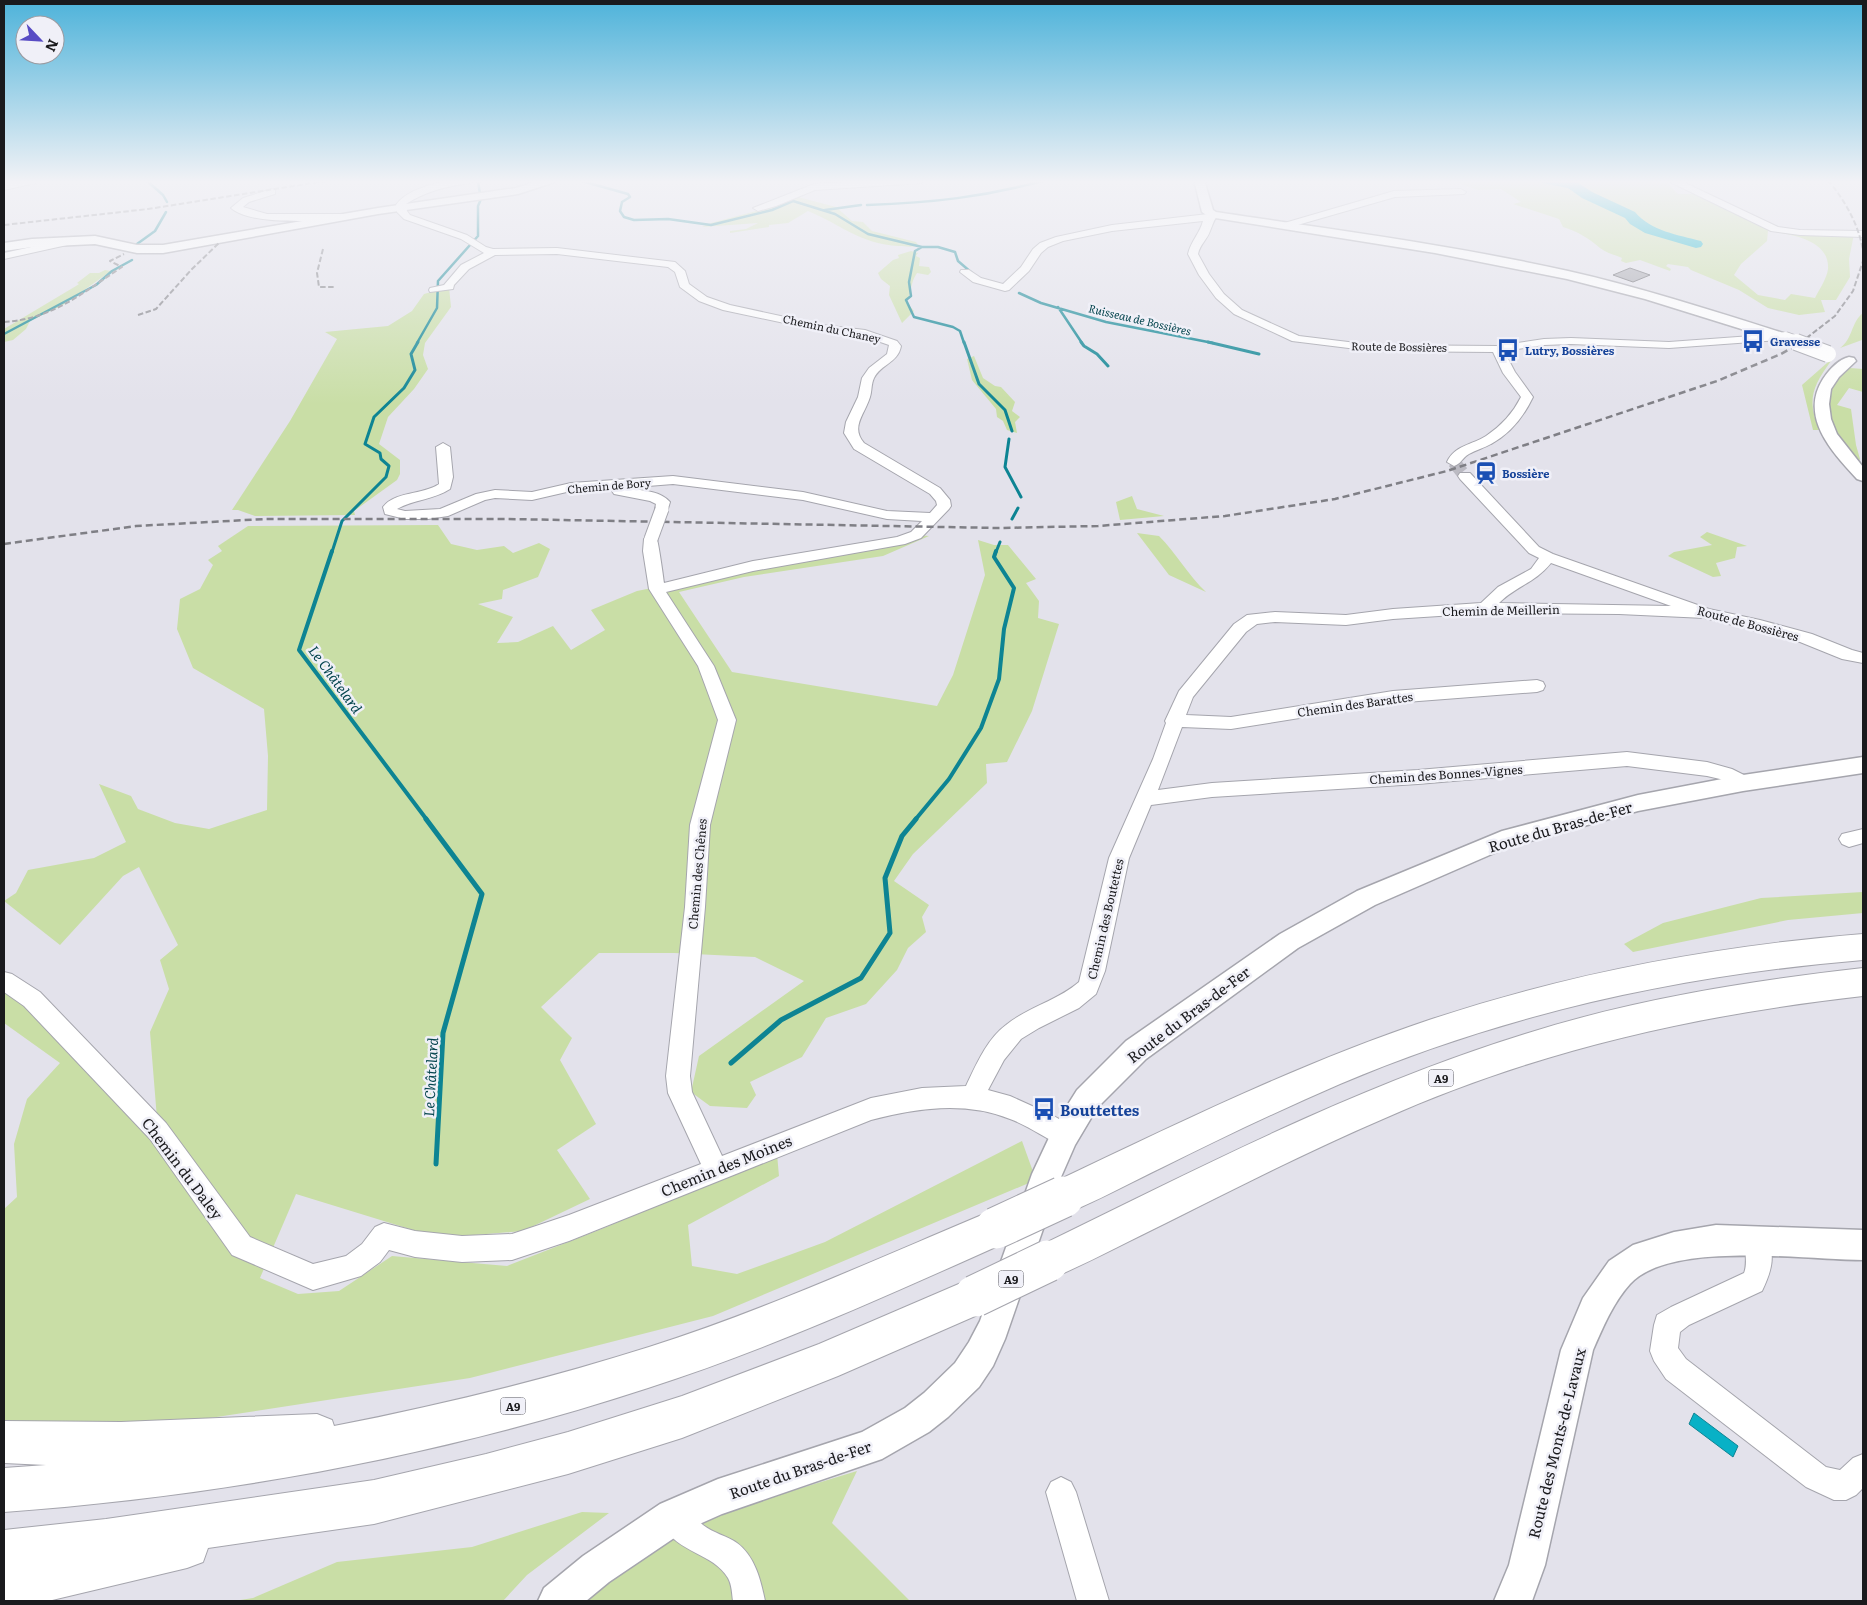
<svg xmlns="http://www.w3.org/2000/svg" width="1867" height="1605" font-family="Literata,serif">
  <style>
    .green { fill: #c9dea6; fill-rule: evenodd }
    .water { fill: #08b1c6; stroke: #0d8493 }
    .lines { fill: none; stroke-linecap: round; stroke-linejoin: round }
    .stream-far3 { stroke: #0d8493; stroke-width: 2.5 }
    .stream-far2 { stroke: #0d8493; stroke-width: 3 }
    .stream-far1 { stroke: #0d8493; stroke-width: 4 }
    .stream { stroke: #0d8493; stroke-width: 5 }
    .river { fill: #08b1c6; fill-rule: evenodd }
    .building { fill: #a3a3ab; stroke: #5d5d64 }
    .minor-tunnel { stroke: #bbbac2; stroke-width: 13; stroke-dasharray: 13 6; stroke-linecap: butt }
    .minor-casing { stroke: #a5a5ad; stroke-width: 2 }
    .tertiary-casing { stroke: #a5a5ad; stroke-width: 3 }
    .primary-casing { stroke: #a5a5ad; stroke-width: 2 }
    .motorway-casing { stroke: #a5a5ad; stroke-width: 2 }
    .minor { fill: #fff; fill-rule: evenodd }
    .tertiary { fill: #fff; fill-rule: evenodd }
    .primary { fill: #fff; fill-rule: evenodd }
    .motorway { fill: #fff; fill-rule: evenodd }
    .rail-far1 { stroke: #7f7f85; stroke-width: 2; stroke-dasharray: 5.5 2.5; stroke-linecap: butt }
    .rail { stroke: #7f7f85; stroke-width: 2.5; stroke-dasharray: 7 4; stroke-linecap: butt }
    .minor-bridge-casing { stroke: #a5a5ad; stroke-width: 15; stroke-linecap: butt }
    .tertiary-bridge-far1-casing { stroke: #a5a5ad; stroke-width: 14; stroke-linecap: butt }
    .tertiary-bridge-casing { stroke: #a5a5ad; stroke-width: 18; stroke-linecap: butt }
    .motorway-bridge-casing { stroke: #a5a5ad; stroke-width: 43; stroke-linecap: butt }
    .minor-bridge { stroke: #fff; stroke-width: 13 }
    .tertiary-bridge-far1 { stroke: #fff; stroke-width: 12 }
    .tertiary-bridge { stroke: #fff; stroke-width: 16 }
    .motorway-bridge { stroke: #fff; stroke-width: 41 }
    .labels { text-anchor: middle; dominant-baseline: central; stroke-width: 5; stroke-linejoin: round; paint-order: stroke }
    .far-water-label { font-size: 11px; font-style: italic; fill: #05454e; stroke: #f0f0f8 }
    .far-street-label { font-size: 11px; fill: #1a1a1d; stroke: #f0f0f8 }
    .far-transit-label { font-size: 11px; font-weight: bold; fill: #164399; stroke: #f0f0f8; text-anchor: start }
    .shield { fill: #f0f0f8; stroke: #5a5a5f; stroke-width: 1 }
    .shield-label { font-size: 11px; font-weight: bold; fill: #1a1a1d }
    .street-label { font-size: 12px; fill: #1a1a1d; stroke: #f0f0f8 }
    .water-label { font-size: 14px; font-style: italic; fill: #05454e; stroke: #f0f0f8 }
    .near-street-label { font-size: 15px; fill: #1a1a1d; stroke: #f0f0f8 }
    .near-transit-label { font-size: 15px; font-weight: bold; fill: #164399; stroke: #f0f0f8; text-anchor: start }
  </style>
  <rect width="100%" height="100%" fill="#e3e2eb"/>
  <!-- green -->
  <path class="green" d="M1450,180H1592L1667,183L1678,194H1698L1779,230L1854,234L1849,259L1850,277L1836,300H1821L1825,312L1799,315L1768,308L1739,290L1691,270L1688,267L1668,264L1666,266L1671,269L1670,271L1640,260L1626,263L1621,261L1622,258C1616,255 1606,253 1600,248C1590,239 1577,231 1563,227L1559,219L1513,204L1521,202L1501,189L1478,190ZM1768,231C1789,234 1830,239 1828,269C1827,278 1819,290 1815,298L1791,294L1785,300L1758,295L1734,275L1741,264L1767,241Z
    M798,197L836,207L852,221L863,222L872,231L916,242L918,245C912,248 905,246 899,246C860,244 842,225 808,211L788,223L769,225V227L730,233V231L746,229L758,223L702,227L711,223L760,210Z
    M911,251L918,253L916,256L920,258L919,266L929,267L931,272L928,275L917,273C910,283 912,292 906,302L914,311L902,323L889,295L890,286L881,279L878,273L893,260L899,258L898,255Z
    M105,270L111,271L63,305L30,321L26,329L13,340L4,342V329L76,286L79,284L77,283L90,273H99Z
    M449,287L451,307L425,343L423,355L428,369L414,389L388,417L379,444L400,460V474L397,480L354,511L355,515L255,516L238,510H232L290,421L337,339L325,332L388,326L412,311L424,294Z
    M1863,313L1862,340L1840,348C1853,339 1851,322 1863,313Z
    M974,356L983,378L995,386L1001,387L1015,402L1012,411L1020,417L1015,422L1017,433L1007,430L1003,421L997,417L996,409L972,380L967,359Z
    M1831,361C1812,387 1807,400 1819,430H1813L1802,385L1827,363Z
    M1850,368L1863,369V392L1849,388L1837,405L1851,409L1856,445L1860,459L1858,462C1851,453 1841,444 1836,434C1824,413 1825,379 1850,368Z
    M1132,496L1137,509L1164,516L1120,520L1116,502Z
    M438,525L451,544L477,550L504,546L513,553L539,543L550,549L538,577L503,590L502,599L478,604L513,617L497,643L518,642L553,626L571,650L605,630L591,610L637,591L916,535L929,536L883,556L744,577L679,592L732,672L937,706L953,675L985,575L978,540L994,545H1008L1036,579L1026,583L1039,601L1038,618L1059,624L1032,711L1007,762L986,764L987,783L913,854L894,881L929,905L922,917L926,932L908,948L897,970L866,1004L826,1018L802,1057L750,1082L756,1095L747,1108L710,1106L691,1092L699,1056L804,981L755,957L674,953H599L541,1007L572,1038L560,1060L596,1124L557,1150L590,1199L523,1231L439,1238L296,1194L260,1278L298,1294L339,1291L392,1256L507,1266L604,1228L777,1154L779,1176L688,1225L692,1266L737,1274L825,1242L1022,1141L1036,1180L713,1316L470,1378L197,1420L43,1423L4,1421V1209L17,1197L14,1144L27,1099L60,1063L4,1023V981L32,999L158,1131L150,1032L169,989L160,960L178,945L139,867L123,876L60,945L4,901L16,893L28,870L94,858L126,842L99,784L131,796L138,809L175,823L209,829L267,810L268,756L264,709L193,668L177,629L180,599L200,589L213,565L208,560L222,551L218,546L248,526Z
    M1707,532L1747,546L1737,547L1735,558L1716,563L1721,576L1713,577L1668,556L1674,552L1712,545L1700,537Z
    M1137,533L1159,536C1176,553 1188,575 1206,592L1169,575Z
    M1863,892V913L1788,920L1633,952L1624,944L1663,923L1761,898Z
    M857,1471L832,1523L910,1601H580L668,1539L736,1508Z
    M582,1512L609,1513L527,1575L503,1601H234L253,1598L337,1562L472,1547Z"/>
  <!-- water -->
  <path class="water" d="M1694,1413L1738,1446L1733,1457L1689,1424Z"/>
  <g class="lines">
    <!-- stream-far3 -->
    <path class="stream-far3" d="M146,180L163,195L167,202
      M578,180L628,194L630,197L622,202L620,211L624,217L634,220L668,219L711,225L772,210L793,201L835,214L868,234L922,247H938L955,252L958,261L972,273
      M867,205C930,203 985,197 1046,180
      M825,210L861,205
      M137,244L155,231L166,212
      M922,247L915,251L909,282L911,296L906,300L914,317L953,327L960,331L964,343
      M1019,293L1041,303L1106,322L1213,343
      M1058,307L1082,343
      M4,334L96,285L112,271L132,260
      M417,343L437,308L438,281L478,236V206L481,199L478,182L483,180"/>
    <!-- stream-far2 -->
    <path class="stream-far2" d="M964,342L979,384L1005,410L1012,431
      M1081,342L1084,346L1097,354L1108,366
      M1208,342L1259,354
      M1009,439L1005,467L1021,497
      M1012,519L1018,508
      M332,552L342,521L386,477L389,466L381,459L380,453L365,444L374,417L404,388L415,370L411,354L418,342
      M996,552L1000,542"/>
    <!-- stream-far1 -->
    <path class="stream-far1" d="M332,551L299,650L427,820
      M915,820L949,779L981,728L999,679L1004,629L1014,588L994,557L996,551"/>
    <!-- stream -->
    <path class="stream" d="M426,819L482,894L443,1033L436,1164
      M731,1063L781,1020L861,978L890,933L885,878L902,836L916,819"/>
    <!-- river -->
    <path class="river" d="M1540,180H1568L1577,182L1592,192L1635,212C1651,231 1678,235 1701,241L1703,244L1701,247L1696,248L1645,233L1630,224L1625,218L1582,198L1568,188L1542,183Z"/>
  </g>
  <!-- building -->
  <path class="building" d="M1630,268L1650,275L1633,282L1613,275Z"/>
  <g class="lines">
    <!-- minor-tunnel -->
    <path class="minor-tunnel" d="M1454,462L1465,476"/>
    <defs>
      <path id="minor" d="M453,180H475L470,183C447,186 426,191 406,204L407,211L410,215L467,235L486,247L493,249L557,248L675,262L685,271L689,284L707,297L730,305L822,325L865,330L897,341L901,346C898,363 881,364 874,378C871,384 872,391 870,397C865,414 850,427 864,443L940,488L950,500L951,506L949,509L921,538L905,544L753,571L666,592L714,666L736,720L710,825L705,907L690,1076L692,1092L722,1156L871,1098L922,1088L966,1086C976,1065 987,1039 1006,1025C1028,1007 1057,1001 1079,982L1109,858L1153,759L1166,723L1165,721L1179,691L1234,624L1247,615L1275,612L1346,615L1393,609L1481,603L1498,587L1531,569L1539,558L1529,553L1460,479L1458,476L1460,473H1470L1539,547L1553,554L1709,609L1760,620L1812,634L1852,650L1863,653V663L1842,659L1800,642L1705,618L1619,614L1485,613L1393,619L1346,625L1275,622L1257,624L1246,632L1193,697L1186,715L1231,717L1393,691L1537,680L1543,682L1545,686L1543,690L1537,692L1393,703L1231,729L1182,727L1158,790L1212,783L1418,770L1627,752L1707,762L1732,769L1750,778L1752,783L1750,788L1743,790L1720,779L1707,776L1627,766L1418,784L1212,797L1151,805L1129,858L1105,971L1096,994L1079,1008L1039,1028L1021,1039L1004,1060L988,1090L1010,1096L1052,1115L1073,1127L1077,1135L1073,1143L1065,1147C1046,1139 1029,1126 1010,1119C965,1101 917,1108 871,1120L569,1241L512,1260L462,1262L415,1257L389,1250L380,1262L361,1276L313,1290L232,1255L150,1139L24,1006L4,992V972L12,974L40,992L166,1123L250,1237L313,1264L346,1256L362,1244L375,1227L384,1223L415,1231L462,1236L512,1234L569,1215L701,1164L668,1093L666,1076L685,907L690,825L718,720L698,666L649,589L643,551L644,539L646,536H656C658,539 663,575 664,583L753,561L897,537L911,532L922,521L887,519L803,500L673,484L623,488C638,490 660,490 670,502L667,512H657L655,509L656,504L650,501L614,494L612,491L614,488L571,491L532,500L495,498L485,500L448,516L428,519H405L385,514L383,507C395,491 423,495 439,484L436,447L443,443L450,447L453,477L450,489C434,500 414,499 397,509L405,511L440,509L476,494L495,490L532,492L571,483L673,476L803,492L887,511L930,513L937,505L936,501L930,494L854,449L844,433L846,422L858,397L862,378L869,368L887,354L889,345L863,336L822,331L723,310L699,301L680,287L675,272L668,267L557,254L495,255L469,269L454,285L453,289L430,292L429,290L430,288L444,285L461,265L484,253L461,239L404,219L397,212L396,205C407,189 435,183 453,180ZM1551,563L1671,606L1499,603C1516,586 1535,583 1551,563Z
        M883,180H926L921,183L815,190L776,206L758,211L753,208L814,184Z
        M1666,180L1683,182L1778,227L1800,230L1863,231V237L1800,235L1771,231Z
        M272,189L275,190V194L249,202L243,207L267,214H344L349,217L344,220C317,220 251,226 231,208L243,198Z
        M1461,189L1466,192L1464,194L1395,197L1287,228H1281L1279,226L1281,224L1394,191Z
        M1213,212L1218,215C1213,221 1213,224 1210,231C1207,240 1200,244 1198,254L1209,274L1224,294L1242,310L1299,336L1373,345L1497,346L1544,339L1571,338L1669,342L1779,334L1785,337L1779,340L1669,348L1571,344L1544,345L1504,351L1515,372L1533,397C1524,416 1510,434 1491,444C1484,448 1476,450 1469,454C1462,458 1461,464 1454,466L1447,462C1455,445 1472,445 1486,436C1501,426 1513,413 1521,397L1503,373L1493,352L1373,351L1292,341L1234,314L1216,298L1199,275L1188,254C1191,241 1200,233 1203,221L1112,231L1063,241L1048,247L1041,253L1029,271L1009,290L1005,291L973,282L960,272L961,270H969L981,278L1003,284L1021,267L1033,249L1040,243L1056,237L1112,225L1208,214Z
        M72,238L76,239V243L4,259V253Z
        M1863,829V843L1849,847L1842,844L1839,839L1842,834Z
        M1757,1229L1766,1233C1776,1256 1772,1270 1762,1291L1689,1325L1680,1332L1678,1348L1686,1359L1826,1467L1840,1470L1853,1458L1863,1454V1488L1856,1495L1846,1500H1834L1806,1487L1666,1379L1654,1361L1650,1351L1654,1325L1657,1315L1671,1307L1744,1273C1749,1261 1742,1247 1748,1233Z
        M1061,1477L1071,1482L1076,1492L1109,1601H1077L1046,1492L1051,1482Z
        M673,1502C686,1507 693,1516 703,1525C713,1533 727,1536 737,1543C755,1556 761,1581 765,1601H733C732,1594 732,1585 728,1578C712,1551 673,1554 658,1517L662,1506Z"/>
      <path id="tertiary" d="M541,180H556L555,182L518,194L378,214L163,253H137L95,244L32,247L4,251V243L32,239L95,236L137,245H163L378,208L516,188Z
        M1194,180H1204L1213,210L1216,212C1334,230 1452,245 1568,271C1643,288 1716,312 1790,335L1792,338L1790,341H1780L1645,299L1567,279L1435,253L1209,217L1202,212Z
        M1849,357L1854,358L1856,361L1839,377L1831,389L1829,404L1831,419L1837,434L1863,467V481L1857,479C1832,452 1799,417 1823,379C1829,370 1839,359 1849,357Z
        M1863,757V773L1743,791L1638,811L1508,847L1375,905L1298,948L1146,1059L1097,1108L1075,1145L1061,1177L1005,1339L993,1366L979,1387L948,1417L929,1432L882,1459L722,1514L686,1530L609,1582L586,1601H538L544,1588L583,1556L660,1504L718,1479L862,1432L905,1408L924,1393L955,1363L969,1342L980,1321L1032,1174L1055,1125L1077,1090L1126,1041L1280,934L1357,891L1502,831L1638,795L1743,775Z
        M1716,1225L1863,1230V1260C1807,1260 1670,1240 1630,1284C1613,1303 1603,1327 1593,1350L1545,1565L1532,1601H1494L1509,1565L1561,1350L1583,1298L1609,1261L1633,1245L1674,1232Z"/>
      <path id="primary" d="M14,180H37L35,183L4,190V182Z"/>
      <path id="motorway" d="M1863,934V960C1683,975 1506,1013 1340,1084C1280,1110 1221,1138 1163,1167C1130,1183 1097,1201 1063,1215L1050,1210L1045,1197L1050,1184C1174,1125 1298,1064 1429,1020C1570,973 1715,946 1863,934Z
        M1863,968V996C1695,1015 1538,1050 1383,1119C1309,1151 1238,1187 1166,1223C1127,1242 1088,1263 1048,1280L1035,1274L1029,1261L1035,1248C1195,1170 1354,1087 1525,1034C1635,999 1749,981 1863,968Z
        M996,1209L1009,1215L1015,1228L1009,1241C891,1294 772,1348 648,1388C441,1456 222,1496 4,1512V1468L46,1465L4,1463V1421L121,1422L317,1414L332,1420L334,1426C441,1405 545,1380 649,1347C768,1309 881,1257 996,1209Z
        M975,1277L989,1282L994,1296L989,1310L838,1376L682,1438L568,1474L374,1524L208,1548L203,1562L187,1568L48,1601H4V1530L106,1519L374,1480L486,1454L568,1432L682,1396L819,1344Z"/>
    </defs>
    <!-- minor casing -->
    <use href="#minor" class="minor-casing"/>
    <!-- tertiary casing -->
    <use href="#tertiary" class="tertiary-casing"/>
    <!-- primary casing -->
    <use href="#primary" class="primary-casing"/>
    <!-- motorway casing -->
    <use href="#motorway" class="motorway-casing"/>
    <!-- minor -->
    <use href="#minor" class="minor"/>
    <!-- tertiary -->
    <use href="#tertiary" class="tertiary"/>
    <!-- primary -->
    <use href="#primary" class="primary"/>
    <!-- motorway -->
    <use href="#motorway" class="motorway"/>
    <!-- rail-far1 -->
    <path class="rail-far1" d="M1828,180C1845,201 1858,223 1863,250
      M4,225L148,209L332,180
      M323,249L317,273L319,287H334
      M138,315L156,309L192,269L220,242
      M4,322C53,319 82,293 122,267L110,261L124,254
      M1800,343L1835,316L1853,291L1863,261"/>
    <!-- rail -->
    <path class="rail" d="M4,544L136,526L265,519H508L998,528L1098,526L1225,516L1335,499L1447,471L1717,381L1781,354L1802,342"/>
    <defs>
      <path id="minor-bridge" d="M651,539L662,509"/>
      <path id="tertiary-bridge-far1" d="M1785,338L1799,343"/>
      <path id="tertiary-bridge" d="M1796,342L1828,354"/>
      <path id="motorway-bridge" d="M996,1228L1063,1197
        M975,1296L1048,1261"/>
    </defs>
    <!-- minor-bridge casing -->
    <use href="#minor-bridge" class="minor-bridge-casing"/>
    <!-- tertiary-bridge-far1 casing -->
    <use href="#tertiary-bridge-far1" class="tertiary-bridge-far1-casing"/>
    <!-- tertiary-bridge casing -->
    <use href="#tertiary-bridge" class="tertiary-bridge-casing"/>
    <!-- motorway-bridge casing -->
    <use href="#motorway-bridge" class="motorway-bridge-casing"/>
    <!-- minor-bridge -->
    <use href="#minor-bridge" class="minor-bridge"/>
    <!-- tertiary-bridge-far1 -->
    <use href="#tertiary-bridge-far1" class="tertiary-bridge-far1"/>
    <!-- tertiary-bridge -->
    <use href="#tertiary-bridge" class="tertiary-bridge"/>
    <!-- motorway-bridge -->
    <use href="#motorway-bridge" class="motorway-bridge"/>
  </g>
  <!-- sky -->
  <linearGradient id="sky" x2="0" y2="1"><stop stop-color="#4eb3da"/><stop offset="0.45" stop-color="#f2f2f6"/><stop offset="1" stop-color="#f2f2f6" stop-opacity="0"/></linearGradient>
  <rect width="1867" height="404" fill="url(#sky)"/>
  <!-- icons -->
  <defs>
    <symbol id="bus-bare" viewBox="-9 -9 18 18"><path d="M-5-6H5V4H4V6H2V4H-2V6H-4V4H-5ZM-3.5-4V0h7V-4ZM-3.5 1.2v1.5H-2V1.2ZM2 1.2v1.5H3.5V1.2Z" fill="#1a4fb4" stroke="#f0f0f8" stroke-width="2.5" paint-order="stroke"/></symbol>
    <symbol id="station-bare" viewBox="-9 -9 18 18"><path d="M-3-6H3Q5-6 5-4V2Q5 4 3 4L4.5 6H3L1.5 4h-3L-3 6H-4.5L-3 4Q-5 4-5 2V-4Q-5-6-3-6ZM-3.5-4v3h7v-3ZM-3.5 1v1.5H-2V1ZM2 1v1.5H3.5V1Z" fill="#1a4fb4" stroke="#f0f0f8" stroke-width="2.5" paint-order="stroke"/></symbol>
  </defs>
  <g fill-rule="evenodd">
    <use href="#bus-bare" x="1737" y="325" width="32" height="32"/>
    <use href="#bus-bare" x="1492" y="334" width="32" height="32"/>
    <use href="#station-bare" x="1470" y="457" width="32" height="32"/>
    <use href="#bus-bare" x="1028" y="1093" width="32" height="32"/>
  </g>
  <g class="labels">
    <!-- far-water labels -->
    <g class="far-water-label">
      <text transform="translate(1140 319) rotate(13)">Ruisseau de Bossières</text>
    </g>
    <!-- far-street labels -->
    <g class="far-street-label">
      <text transform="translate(832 328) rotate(12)">Chemin du Chaney</text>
      <text transform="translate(1399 346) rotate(1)">Route de Bossières</text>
      <text transform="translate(609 485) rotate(-5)">Chemin de Bory</text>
    </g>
    <!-- far-transit labels -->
    <g class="far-transit-label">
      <text x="1770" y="341">Gravesse</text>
      <text x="1525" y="350">Lutry, Bossières</text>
      <text x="1502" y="473">Bossière</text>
    </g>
    <!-- shield labels -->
    <g class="shield">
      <rect x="1428.5" y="1069.5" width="25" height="17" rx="4"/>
      <rect x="998.5" y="1270.5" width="25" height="17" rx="4"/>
      <rect x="500.5" y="1397.5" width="25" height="17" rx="4"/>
    </g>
    <g class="shield-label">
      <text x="1441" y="1078">A9</text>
      <text x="1011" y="1279">A9</text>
      <text x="513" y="1406">A9</text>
    </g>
    <!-- street labels -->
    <g class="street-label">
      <text transform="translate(1501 610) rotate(-1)">Chemin de Meillerin</text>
      <text transform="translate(1748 623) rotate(15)">Route de Bossières</text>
      <text transform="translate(1355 704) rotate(-8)">Chemin des Barattes</text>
      <text transform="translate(1446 774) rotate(-4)">Chemin des Bonnes-Vignes</text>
      <text transform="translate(697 874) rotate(-85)">Chemin des Chênes</text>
      <text transform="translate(1105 919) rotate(-77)">Chemin des Boutettes</text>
    </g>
    <!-- water labels -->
    <g class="water-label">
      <text transform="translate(336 679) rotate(54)">Le Châtelard</text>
      <text transform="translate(430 1077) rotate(-87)">Le Châtelard</text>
    </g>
    <!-- near-street labels -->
    <g class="near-street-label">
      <text transform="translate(1560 826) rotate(-16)">Route du Bras-de-Fer</text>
      <text transform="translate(1188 1014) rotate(-37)">Route du Bras-de-Fer</text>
      <text transform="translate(726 1165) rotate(-22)">Chemin des Moines</text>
      <text transform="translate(183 1168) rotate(53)">Chemin du Daley</text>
      <text transform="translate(1556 1443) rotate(-76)">Route des Monts-de-Lavaux</text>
      <text transform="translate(800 1469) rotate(-19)">Route du Bras-de-Fer</text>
    </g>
    <!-- near-transit labels -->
    <g class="near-transit-label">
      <text x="1060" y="1109">Bouttettes</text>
    </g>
  </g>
  <!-- border -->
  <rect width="1867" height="1605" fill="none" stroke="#1a1a1d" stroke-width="10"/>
  <!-- north arrow -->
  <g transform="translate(40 40) rotate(115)"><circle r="24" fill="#f0f0f8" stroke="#9a9aa0"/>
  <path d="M0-4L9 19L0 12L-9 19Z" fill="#584cc4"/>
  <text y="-8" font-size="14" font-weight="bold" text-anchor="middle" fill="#1a1a1d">N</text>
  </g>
</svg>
